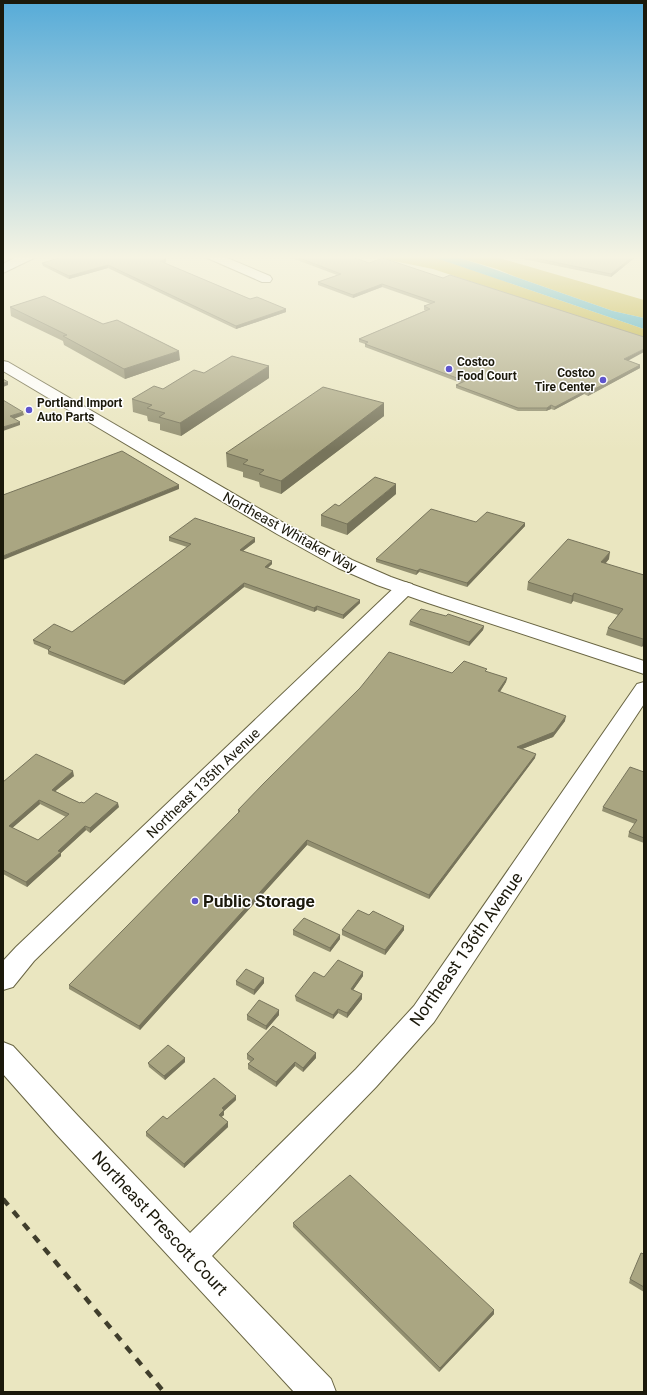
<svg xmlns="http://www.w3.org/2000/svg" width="647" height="1395" font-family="Roboto,sans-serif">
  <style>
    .forest { fill: #b5a51e }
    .water { fill: #1c9dc0 }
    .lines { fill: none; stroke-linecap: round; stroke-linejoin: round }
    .minor-casing { stroke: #696543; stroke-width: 2 }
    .tertiary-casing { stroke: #696543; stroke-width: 2 }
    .minor { fill: #fff; fill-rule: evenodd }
    .tertiary { fill: #fff; fill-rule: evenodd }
    .rail { stroke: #403e2c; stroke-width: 4.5; stroke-dasharray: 8 8; stroke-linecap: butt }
    .wall { fill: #928f70; fill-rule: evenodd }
    .shaded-wall { fill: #77745b }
    .building { fill: #aaa682; stroke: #77745b; fill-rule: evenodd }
    .poi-dot { fill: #5f55cd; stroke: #fff; stroke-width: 1.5 }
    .labels { text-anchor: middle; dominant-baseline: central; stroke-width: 3; stroke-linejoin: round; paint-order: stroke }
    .far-poi-label { font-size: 12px; font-weight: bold; fill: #1b190b; stroke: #fff; text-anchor: start }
    .street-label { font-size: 14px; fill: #1b190b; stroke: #fff }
    .near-poi-label { font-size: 17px; font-weight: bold; fill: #1b190b; stroke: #fff; text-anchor: start }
    .near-street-label { font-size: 17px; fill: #1b190b; stroke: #fff }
  </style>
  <rect width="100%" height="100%" fill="#eae6c0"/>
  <!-- forest -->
  <path class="forest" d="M365,255L431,256L644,329V339L433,269Z
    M450,255H489L644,300V318L613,311L516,277L497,269Z"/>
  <!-- water -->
  <path class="water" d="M427,255H450L479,264L613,311L644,318V329Z"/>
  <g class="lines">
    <defs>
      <path id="minor" d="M203,255H220L270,276L272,279L270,282H262L205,257Z
        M405,582L412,584L414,588L412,592L34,961L13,987L3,990V961L16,947L398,584Z
        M644,682V704L434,1022L376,1087L212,1256L331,1379L336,1392H294L56,1134L3,1074V1042L13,1046L78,1116L190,1233L356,1069L414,1006L637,684Z"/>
      <path id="tertiary" d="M20,255H36L34,258L3,273V264Z
        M3,361L8,362L289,526L352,560L391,577L442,595L644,661V674L428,603L377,585L338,568L277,534L3,371Z"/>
    </defs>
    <!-- minor casing -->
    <use href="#minor" class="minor-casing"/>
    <!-- tertiary casing -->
    <use href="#tertiary" class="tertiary-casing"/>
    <!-- minor -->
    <use href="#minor" class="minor"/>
    <!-- tertiary -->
    <use href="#tertiary" class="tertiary"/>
    <!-- rail -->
    <path class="rail" d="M3,1199L164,1392"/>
  </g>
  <!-- wall -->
  <path class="wall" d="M284,255H347L640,365V368L588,396L584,394L554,410L551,409L546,411H518L456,388V385L461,383L365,347V344L359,342V339L426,310H424V306L431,304L382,287L353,298L318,285V282L337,275Z
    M514,255H638L611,277L514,257Z
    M166,259V262L165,263L250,299L286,309V312L236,329L108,268L69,279L43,266L42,263Z
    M10,307L180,360L125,379L64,345L63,341L11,316Z
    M204,373L269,378L181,436L160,430V424L148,421L147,416L133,412L132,399L163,389Z
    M384,403V416L281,494L260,487L259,482L243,477V472L227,467L226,453Z
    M396,494L347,535L321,526V515L339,506Z
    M476,522L525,523V526L467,587L419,572L416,575L376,562V559Z
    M169,537L255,542L243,551L272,564L268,568L360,603L343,619L317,610L314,612L244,587L124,685L50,655L48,654V650L34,644L33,640L72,632L187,547L169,541Z
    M609,559L605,564L644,575V644L642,647L606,635L608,628L618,615L573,601L571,604L527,590L528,582Z
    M410,621L484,626L483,630L469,646L409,625Z
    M486,672L507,678L506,682L500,692L565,721L553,737L522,749L535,758L429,899L307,845L140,1030L69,989V985L238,813V810L452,673Z
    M644,772V843L628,837L629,832L635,824L602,811L603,807Z
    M74,776L55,791L80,803L119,807L90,833L86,830L61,853V856L27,887L3,874V782ZM40,804L66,817L38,840L12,828Z
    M369,915L404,926V930L385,955L342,935V930Z
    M293,930L340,935V939L330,952L293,935Z
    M363,972V976L353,990L362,994V999L347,1018L338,1013L333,1019L296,1001L295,996L324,977Z
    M236,981L264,983L254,995L236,985Z
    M247,1015H279L266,1030L247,1020Z
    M316,1053V1058L303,1072L295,1066L276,1087L248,1069V1064L251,1062L247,1059V1054Z
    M185,1058V1062L165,1080L149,1067L148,1063Z
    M236,1100L224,1111V1115L221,1117L228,1127L184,1168L146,1136V1132L167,1119Z
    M293,1223L494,1314L439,1372L293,1227Z
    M644,1254V1292L629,1283L630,1279Z"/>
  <!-- shaded-wall -->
  <path class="shaded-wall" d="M635,255H638L611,277V274Z
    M166,259V262L161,264L160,261Z
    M108,265V268L69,279V276Z
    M382,284V287L353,298V295Z
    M286,309V312L236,329V326Z
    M644,349V352L624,363V359Z
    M179,351L180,360L125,379L124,369Z
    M640,365V368L588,396L589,392Z
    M269,366V378L181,436L180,423Z
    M8,382V385L3,387V383Z
    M585,391L584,394L554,410L555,407Z
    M384,403V416L281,494V481Z
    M551,405V409L546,411L547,408Z
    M23,412L24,415L11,420L10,416Z
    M20,422V425L3,431V427Z
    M396,484V494L347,535V524Z
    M179,485V489L3,560V556Z
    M525,523V526L467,587V583Z
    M255,538V542L240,553V550Z
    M610,552L609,559L600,570L601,562Z
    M272,561V564L265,570V567Z
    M420,569L419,572L416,575L417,571Z
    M244,583V587L124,685V681Z
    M574,593L573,601L571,604L572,596Z
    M360,600V603L343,619V615Z
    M317,606V610L314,612V608Z
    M484,626L483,630L469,646V642Z
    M644,638V644L642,647L643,639Z
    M507,678L506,682L497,696L498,691Z
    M566,716L565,721L553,737L517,751V747Z
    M536,754L535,758L429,899V895Z
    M73,771L74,776L52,794V790Z
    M39,800L40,804L10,830L9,826Z
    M118,803L119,807L90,833V828Z
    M85,826L86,830L61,853V856L27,887L26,882L58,851Z
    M307,840V845L140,1030L139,1026Z
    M404,926V930L385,955V950Z
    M340,935V939L330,952V948Z
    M363,972V976L351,993V989Z
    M264,978V983L254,995V990Z
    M362,994V999L347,1018V1013Z
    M338,1009V1013L333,1019V1015Z
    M279,1010V1015L266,1030V1026Z
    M316,1053V1058L303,1072V1068Z
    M185,1058V1062L165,1080L164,1076Z
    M295,1062V1066L276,1087V1082Z
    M236,1096V1100L224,1111V1115L219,1119V1115L222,1108Z
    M228,1122V1127L184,1168V1164Z
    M494,1310V1314L439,1372L440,1368Z"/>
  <!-- building -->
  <path class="building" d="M70,255H156L166,259L160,261L250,299L257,297L286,309L236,326L108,265L69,276L42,263Z
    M292,255H347L369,263L383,258L443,278L450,275L644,337V349L624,359L640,365L589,392L585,391L555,407L551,405L547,408H518L456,385L465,381L365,344L368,342L359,339L430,309L424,306L435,302L382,284L353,295L318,282L341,274Z
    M521,255H635L611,274Z
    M44,296L103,324L117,320L179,351L124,369L63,336L67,335L10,307Z
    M232,356L269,366L180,423L159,417L165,413L147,408L152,405L132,399L154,386L163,389L194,370L204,373Z
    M3,379L8,382L3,383Z
    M323,387L384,403L281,481L259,474L264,470L243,464L248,460L226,453Z
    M3,400L23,412L10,416L20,422L3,427Z
    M122,451L179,485L3,556V495Z
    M375,477L396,484L347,524L321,515L335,504L339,506Z
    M431,509L476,522L487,512L525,523L467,583L420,569L417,571L376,559Z
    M195,518L255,538L240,550L272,561L265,567L360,600L343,615L317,606L314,608L244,583L124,681L49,651L48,650L51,647L33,640L54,624L72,632L191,544L169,537Z
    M568,539L610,552L601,562L644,575V638L643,639L608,628L623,609L574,593L572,596L528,582Z
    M421,609L446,616L448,614L484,626L469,642L410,621Z
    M389,652L452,673L464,661L487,669L485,671L507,678L498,691L566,716L554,732L517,747L536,754L429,895L307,840L139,1026L69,985L240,811L238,810L264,783L360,688Z
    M36,754L73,771L52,790L80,803L81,802L84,803L96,793L118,803L90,828L85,826L58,851L61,852L26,882L3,870V782ZM39,800L69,814L38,840L9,826Z
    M630,767L644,772V838L629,832L637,820L603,807Z
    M358,910L369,915L373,911L404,926L385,950L342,930Z
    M304,918L340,935L330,948L293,930Z
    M338,960L363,972L351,989L362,994L347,1013L338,1009L333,1015L295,996L314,972L324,977Z
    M246,969L264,978L254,990L236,981Z
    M259,1000L279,1010L266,1026L247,1015Z
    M273,1026L316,1053L303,1068L295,1062L276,1082L248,1064L254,1059L247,1054Z
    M168,1045L185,1058L164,1076L148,1063Z
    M214,1078L236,1096L222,1108L224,1110L219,1115L228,1122L184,1164L146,1132L163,1116L167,1119Z
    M350,1175L494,1310L440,1368L293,1223Z
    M641,1253L644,1254V1287L630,1279Z"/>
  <!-- sky -->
  <linearGradient id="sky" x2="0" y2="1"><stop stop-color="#56abd8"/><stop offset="0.57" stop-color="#f6f4e3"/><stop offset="1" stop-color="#f6f4e3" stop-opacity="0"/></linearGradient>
  <rect width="647" height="451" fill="url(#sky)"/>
  <!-- markers -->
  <g class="poi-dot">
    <circle cx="449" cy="369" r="4"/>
    <circle cx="603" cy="380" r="4"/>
    <circle cx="29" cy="410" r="4"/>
    <circle cx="195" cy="901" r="4"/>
  </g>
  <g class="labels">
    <!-- far-poi labels -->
    <g class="far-poi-label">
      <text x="457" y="362">Costco<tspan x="457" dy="14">Food Court</tspan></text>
      <text x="595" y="373" text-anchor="end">Costco<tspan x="595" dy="14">Tire Center</tspan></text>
      <text x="37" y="403">Portland Import<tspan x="37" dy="14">Auto Parts</tspan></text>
    </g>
    <!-- street labels -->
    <g class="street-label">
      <text transform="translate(290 532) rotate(29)">Northeast Whitaker Way</text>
      <text transform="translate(203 783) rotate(-44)">Northeast 135th Avenue</text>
    </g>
    <!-- near-poi labels -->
    <g class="near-poi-label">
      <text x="203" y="901">Public Storage</text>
    </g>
    <!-- near-street labels -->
    <g class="near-street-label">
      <text transform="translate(466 949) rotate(-55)">Northeast 136th Avenue</text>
      <text transform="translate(160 1223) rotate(47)">Northeast Prescott Court</text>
    </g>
  </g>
  <!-- border -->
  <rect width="647" height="1395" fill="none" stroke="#1b190b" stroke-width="8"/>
</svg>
